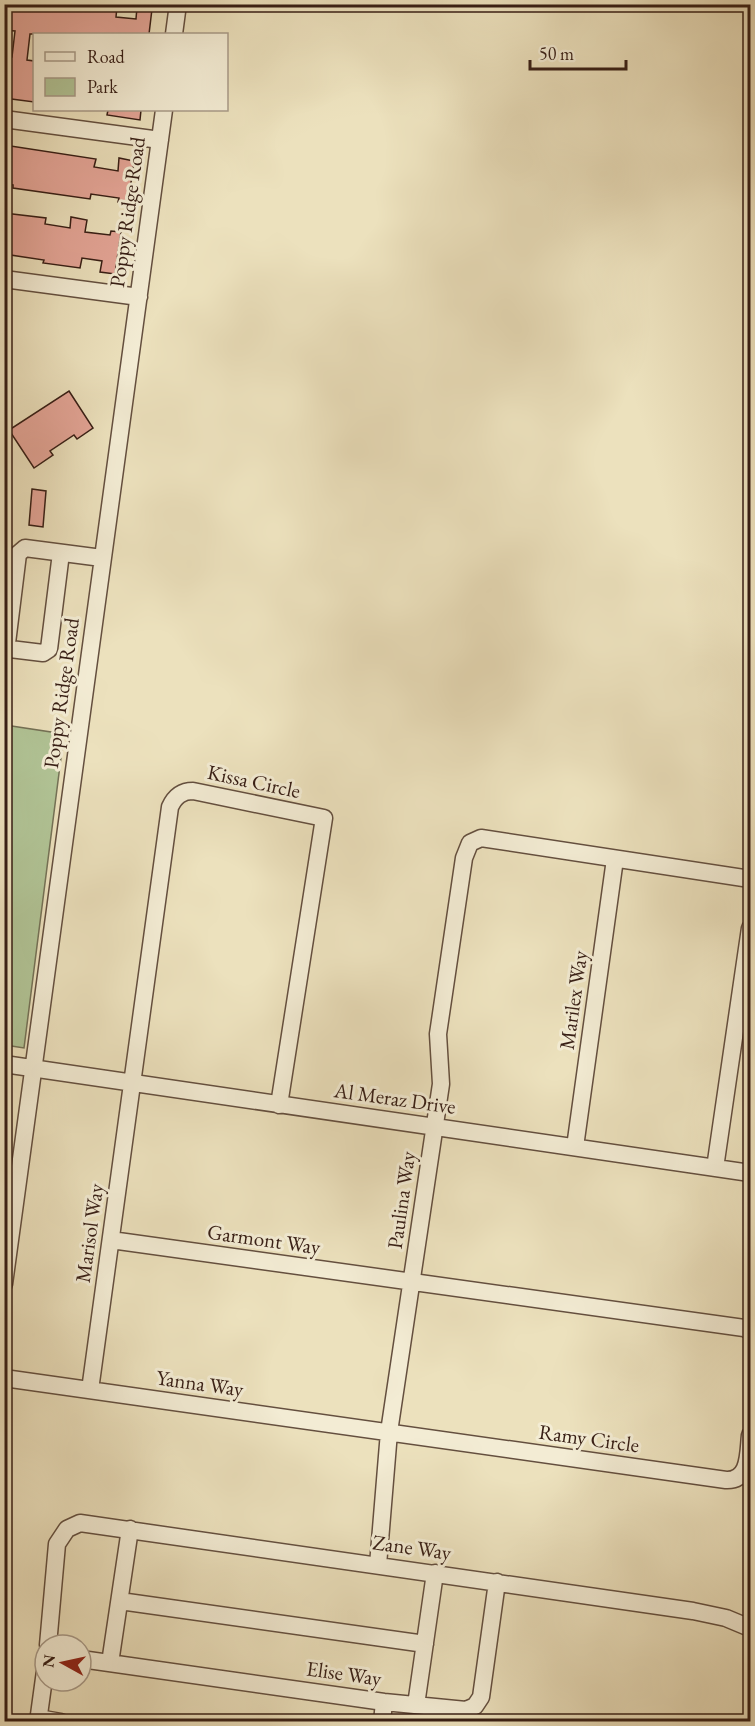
<svg xmlns="http://www.w3.org/2000/svg" width="755" height="1726" font-family="'EB Garamond',serif">
  <style>
    .green { fill: #b1c496; stroke: #747156; stroke-width: 1.5 }
    .building { fill: #e4a597; stroke: #371e15; stroke-width: 1.5 }
    .lines { fill: none; stroke-linecap: round; stroke-linejoin: round }
    .minor-casing { stroke: #644f3f; stroke-width: 19 }
    .minor { stroke: #f3ecd4; stroke-width: 16 }
    .labels { text-anchor: middle; dominant-baseline: central; stroke-width: 6; stroke-linejoin: round; paint-order: stroke }
    .street-label { font-size: 21px; fill: #371e15; stroke: #f3ecd4 }
  </style>
  <rect width="100%" height="100%" fill="#ece1bd"/>
  <filter id="stains"><feTurbulence type="fractalNoise" baseFrequency=".00333" numOctaves="4"/><feColorMatrix values="0 0 0 0 .2 0 0 0 0 .09 0 0 0 0 .02 0 0 0 .5 -.17"/></filter>
  <radialGradient id="worn" r=".72"><stop offset=".6" stop-color="#630" stop-opacity="0"/><stop offset="1" stop-color="#630" stop-opacity=".3"/></radialGradient>
  <!-- green -->
  <path class="green" d="M5,725L64,734L24,1048L5,1045Z"/>
  <!-- building -->
  <path class="building" d="M4,4H102L117,6L116,17L136,19L137,7L152,9L149,34H30L27,60L34,61V102L4,98V56L12,57L15,31L4,30Z
    M108,110H141L140,120L107,115Z
    M4,145L96,159L94,167L118,171L119,158L134,161L128,204L118,202L119,198L91,194L90,199L13,188V185L4,184Z
    M4,213L46,218L45,224L70,228L71,217L87,220L85,232L110,235L111,231L121,232L115,274L100,272L102,261L82,258L80,268L43,263L44,260L4,254Z
    M69,391L93,428L77,439L74,435L50,451L53,455L34,468L9,430Z
    M32,489L46,491L43,527L29,525Z"/>
  <g class="lines">
    <defs>
      <path id="minor" d="M174,34L178,4
        M4,119L160,140
        M4,279L139,297
        M61,553L49,649L43,653L10,649L7,643L18,554L25,548L102,558
        M4,1064L750,1173
        M575,1147L615,859
        M715,1168L750,928
        M111,1240L744,1328L750,1331
        M4,1284L164,110
        M4,1378L726,1480C750,1481 748,1453 750,1435
        M90,1390L170,807C175,796 182,791 193,791L324,818L279,1105
        M378,1565L389,1432L441,1084L438,1034L464,858L470,843L481,838L750,879
        M120,1601L425,1644
        M48,1645L57,1544L67,1529L80,1523L693,1611L726,1618L750,1628
        M81,1659L384,1702L466,1710L475,1706L481,1697L497,1582
        M110,1663L130,1529
        M416,1705L435,1573
        M38,1718L61,1722
        M38,1722L45,1671
        M382,1722L384,1702"/>
    </defs>
    <!-- minor casing -->
    <use href="#minor" class="minor-casing"/>
    <!-- minor -->
    <use href="#minor" class="minor"/>
  </g>
  <g class="labels">
    <!-- street labels -->
    <g class="street-label">
      <text transform="translate(127 212) rotate(-82)">Poppy Ridge Road</text>
      <text transform="translate(61 693) rotate(-82)">Poppy Ridge Road</text>
      <text transform="translate(254 781) rotate(12)">Kissa Circle</text>
      <text transform="translate(573 1000) rotate(-82)">Marilex Way</text>
      <text transform="translate(395 1098) rotate(8)">Al Meraz Drive</text>
      <text transform="translate(401 1200) rotate(-82)">Paulina Way</text>
      <text transform="translate(89 1233) rotate(-82)">Marisol Way</text>
      <text transform="translate(264 1239) rotate(8)">Garmont Way</text>
      <text transform="translate(200 1383) rotate(8)">Yanna Way</text>
      <text transform="translate(589 1438) rotate(8)">Ramy Circle</text>
      <text transform="translate(412 1547) rotate(8)">Zane Way</text>
      <text transform="translate(344 1673) rotate(8)">Elise Way</text>
    </g>
  </g>
  <!-- margin -->
  <rect width="755" height="1726" fill="none" stroke="#ece1bd" stroke-width="24"/>
  <rect x="6" y="6" width="743" height="1714" fill="none" stroke="#371e15" stroke-width="3"/>
  <rect x="12" y="12" width="731" height="1702" fill="none" stroke="#371e15" stroke-width="1.5"/>
  <!-- legend -->
  <rect x="33" y="33" width="195" height="78" fill="#f3ecd4" stroke="#a89a88" stroke-width="1.5"/>
  <rect x="45" y="52" width="30" height="9" fill="#f3ecd4" stroke="#a89a88" stroke-width="1.5"/>
  <text x="87" y="63" font-size="18" fill="#371e15">Road</text>
  <rect x="45" y="78" width="30" height="18" fill="#b1c496" stroke="#a89a88" stroke-width="1.5"/>
  <text x="87" y="93" font-size="18" fill="#371e15">Park</text>
  <!-- north arrow -->
  <g transform="translate(63 1663) rotate(278)"><circle r="28" fill="#f3ecd4" stroke="#a89a88" stroke-width="1.5"/>
  <path d="M0-4.5L10 22L0 15L-10 22Z" fill="#8f2418"/>
  <text y="-9" font-size="16" font-weight="bold" text-anchor="middle" fill="#371e15">N</text>
  </g>
  <!-- scale -->
  <path d="M530 60v9h96v-9" fill="none" stroke="#371e15" stroke-width="3"/>
  <text x="539" y="60" font-size="18" fill="#371e15" stroke="#f3ecd4" stroke-width="4.5" paint-order="stroke">50 m</text>
  <rect width="100%" height="100%" filter="url(#stains)"/>
  <rect width="100%" height="100%" fill="url(#worn)"/>
</svg>
